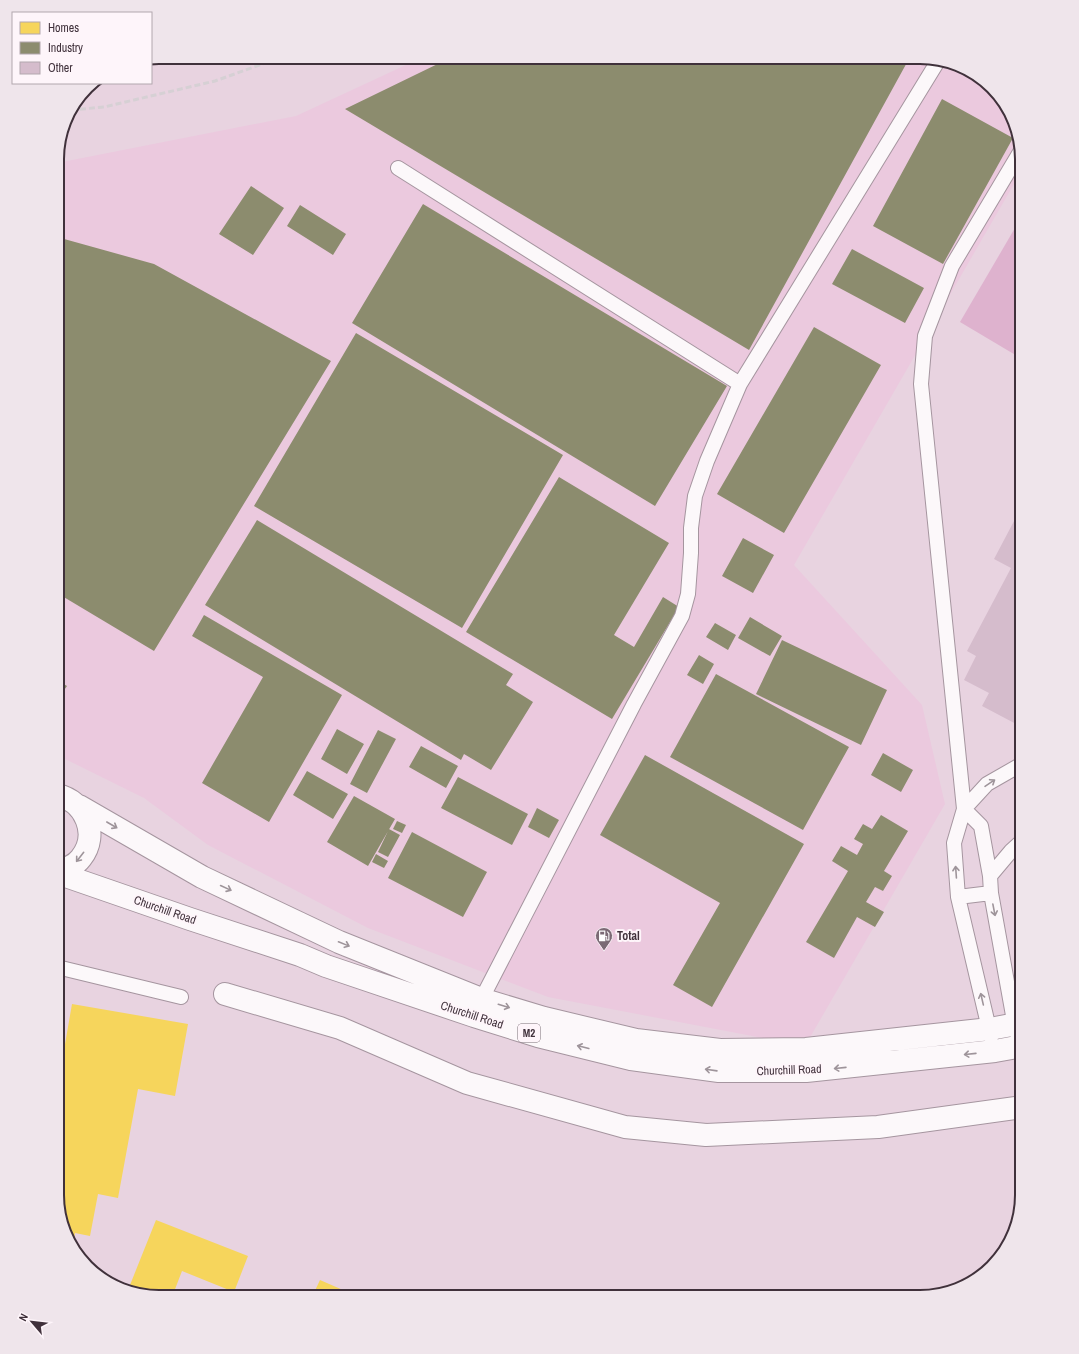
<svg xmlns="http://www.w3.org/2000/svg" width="1079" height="1354" font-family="'Archivo Narrow',sans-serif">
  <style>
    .built { fill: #ebc9de }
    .green { fill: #deb2ce }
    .homes { fill: #f6d55c }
    .industry { fill: #8c8c6e }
    .building { fill: #d5bccc }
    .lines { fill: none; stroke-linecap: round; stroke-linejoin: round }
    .lane-casing { stroke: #a5959f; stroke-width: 16 }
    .street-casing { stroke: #a5959f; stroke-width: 24 }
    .highway-casing { stroke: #a5959f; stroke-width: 24 }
    .lane { stroke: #fcf8fa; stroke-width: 14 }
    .street { stroke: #fcf8fa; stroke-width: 22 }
    .highway { stroke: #fcf8fa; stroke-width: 22 }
    .rail { stroke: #d6d0d4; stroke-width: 3; stroke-dasharray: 6 3; stroke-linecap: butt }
    .oneway { stroke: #9e949a }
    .labels { text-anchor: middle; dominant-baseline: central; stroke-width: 4; stroke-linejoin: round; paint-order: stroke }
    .shield { fill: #fef5fa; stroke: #796c74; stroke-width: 1 }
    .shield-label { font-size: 11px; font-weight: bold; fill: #40313b }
    .street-label { font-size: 12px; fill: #40313b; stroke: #fef5fa }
    .poi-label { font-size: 12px; font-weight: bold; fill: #40313b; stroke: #fef5fa; text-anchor: start }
    .rim { fill: none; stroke: #40313b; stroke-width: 2 }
  </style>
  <rect width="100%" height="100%" fill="#e8d3e0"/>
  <!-- built -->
  <path class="built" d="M423,57H926L971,71L1005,102L1022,159V170L794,565L922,705L945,804L805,1046L548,997L368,928L208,845L144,798L57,755V163L296,116Z"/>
  <!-- green -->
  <path class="green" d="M1022,216V359L960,322Z"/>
  <!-- homes -->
  <path class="homes" d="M72,1004L188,1024L175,1096L138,1089L118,1198L98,1194L90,1236L75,1233L73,1247L57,1195V1090Z
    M156,1220L248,1256L234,1292L182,1271L172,1297H159L128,1290Z
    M320,1280L359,1297H312Z"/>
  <!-- industry -->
  <path class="industry" d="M452,57H910L749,350L345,109Z
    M942,99L1013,138L943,264L873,226Z
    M251,186L284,208L253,255L219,234Z
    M423,204L727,386L655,506L352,323Z
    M300,205L346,234L333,255L287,226Z
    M57,237L154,264L331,361L154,651L57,593Z
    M852,249L924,288L905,323L832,284Z
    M814,327L881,365L784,533L717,494Z
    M356,333L563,455L462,628L254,506Z
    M559,477L669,543L614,635L634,647L663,597L679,607L612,719L466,632Z
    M257,520L513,674L506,685L533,702L491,770L464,754L461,760L205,605Z
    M743,538L774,555L753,593L722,576Z
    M204,615L342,695L269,822L202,783L263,677L192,636Z
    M750,617L782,636L770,656L738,638Z
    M715,623L736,635L728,650L706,637Z
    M782,640L887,690L861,745L756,694Z
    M699,655L714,664L703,684L687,675Z
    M716,674L849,747L803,830L670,757Z
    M57,680L67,686L57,700Z
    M337,729L364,744L347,774L321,759Z
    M378,730L396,739L367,793L350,784Z
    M421,746L458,766L446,788L409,767Z
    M883,753L913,770L901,792L871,775Z
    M645,755L804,844L712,1007L673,985L720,903L600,835Z
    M307,771L348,794L333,819L293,795Z
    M458,777L528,814L512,845L441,808Z
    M354,796L395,819L368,866L327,842Z
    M537,808L559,820L549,838L528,827Z
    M881,815L908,831L884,871L892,876L883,891L875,887L866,902L884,912L875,927L857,917L834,958L806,942L848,871L832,861L841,846L857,855L863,844L854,839L863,824L872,829Z
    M397,821L406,825L402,833L393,829Z
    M389,829L400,835L388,857L378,852Z
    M412,832L487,872L463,917L388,878Z
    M376,854L388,861L384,868L372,862Z"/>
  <!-- building -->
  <path class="building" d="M1022,506V727L982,706L989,693L964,680L976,656L967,651L1011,568L994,559Z"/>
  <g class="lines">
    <defs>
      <path id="lane" d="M398,168L740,384
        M964,809L981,826L990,876L991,893L1016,1032
        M964,809L987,784L1022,764
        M990,876L1011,851L1022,841
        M958,897L991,893
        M57,967L181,997
        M478,1006L634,704L682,616L688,594L691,553V528L695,496L707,461L740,384L938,61
        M991,1037L958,897L954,843L964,809L921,384L925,336L952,266L1020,152"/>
      <path id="street" d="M225,994L340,1028L467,1083L625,1127L706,1135L878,1127L1022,1107"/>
      <path id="highway" d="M79,806L202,877L339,942L481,999L544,1018L636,1040L720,1050L806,1049L990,1029L1022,1023
        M57,872C66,869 75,866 81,858C100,834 85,801 57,795
        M57,873L190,919L300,955L326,966L474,1016L538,1036L631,1059L719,1071H806L995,1051L1022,1046"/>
    </defs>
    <!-- lane casing -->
    <use href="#lane" class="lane-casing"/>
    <!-- street casing -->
    <use href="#street" class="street-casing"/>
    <!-- highway casing -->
    <use href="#highway" class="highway-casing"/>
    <!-- lane -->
    <use href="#lane" class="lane"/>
    <!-- street -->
    <use href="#street" class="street"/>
    <!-- highway -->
    <use href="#highway" class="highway"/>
    <!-- rail -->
    <path class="rail" d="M71,110L104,107L215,81L282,57"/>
  </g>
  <!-- one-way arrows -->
  <defs><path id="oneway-shaft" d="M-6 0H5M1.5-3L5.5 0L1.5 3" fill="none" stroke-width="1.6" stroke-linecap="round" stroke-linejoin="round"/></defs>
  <g class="oneway">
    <use href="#oneway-shaft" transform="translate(990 783) rotate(-34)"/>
    <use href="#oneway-shaft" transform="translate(112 825) rotate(30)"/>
    <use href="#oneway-shaft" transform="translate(80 857) rotate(128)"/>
    <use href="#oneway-shaft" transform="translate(956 872) rotate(-94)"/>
    <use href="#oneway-shaft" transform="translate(226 888) rotate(25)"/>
    <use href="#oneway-shaft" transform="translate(994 910) rotate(79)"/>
    <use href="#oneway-shaft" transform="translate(344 944) rotate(22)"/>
    <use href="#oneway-shaft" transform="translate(982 999) rotate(-103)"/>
    <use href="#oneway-shaft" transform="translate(504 1006) rotate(17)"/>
    <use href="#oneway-shaft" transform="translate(583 1047) rotate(-166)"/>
    <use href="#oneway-shaft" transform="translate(970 1054) rotate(174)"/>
    <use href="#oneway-shaft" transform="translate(840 1068) rotate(174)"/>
    <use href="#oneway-shaft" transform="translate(711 1070) rotate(-172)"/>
  </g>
  <!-- icons -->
  <defs>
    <symbol id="fuel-pin" viewBox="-11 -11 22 30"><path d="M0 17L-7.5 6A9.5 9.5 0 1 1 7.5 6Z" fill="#7b6a75" stroke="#fef5fa"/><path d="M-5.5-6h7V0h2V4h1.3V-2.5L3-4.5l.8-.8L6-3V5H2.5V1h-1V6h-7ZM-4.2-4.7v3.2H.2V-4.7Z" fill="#fff"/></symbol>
  </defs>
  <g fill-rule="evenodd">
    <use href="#fuel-pin" x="594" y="926" width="20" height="27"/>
  </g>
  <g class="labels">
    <!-- shield labels -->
    <rect class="shield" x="518" y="1024" width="22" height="18" rx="3"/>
    <g class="shield-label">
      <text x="529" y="1033">M2</text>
    </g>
    <!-- street labels -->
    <g class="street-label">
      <text transform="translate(165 910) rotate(19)">Churchill Road</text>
      <text transform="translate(472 1015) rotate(18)">Churchill Road</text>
      <text transform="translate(789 1070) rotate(-2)">Churchill Road</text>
    </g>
    <!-- poi labels -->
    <g class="poi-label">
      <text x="617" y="936">Total</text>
    </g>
  </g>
  <!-- crop -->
  <path d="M0 0H1079V1354H0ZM159 64H920A95 95 0 0 1 1015 159V1195A95 95 0 0 1 920 1290H159A95 95 0 0 1 64 1195V159A95 95 0 0 1 159 64Z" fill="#efe5eb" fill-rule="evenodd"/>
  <path class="rim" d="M159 64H920A95 95 0 0 1 1015 159V1195A95 95 0 0 1 920 1290H159A95 95 0 0 1 64 1195V159A95 95 0 0 1 159 64Z"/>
  <!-- legend -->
  <rect x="12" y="12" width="140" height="72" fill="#fef5fa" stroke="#b2a7ae"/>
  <rect x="20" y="22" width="20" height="12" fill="#f6d55c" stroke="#b2a7ae"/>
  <text x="48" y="32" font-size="12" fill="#40313b">Homes</text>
  <rect x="20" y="42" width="20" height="12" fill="#8c8c6e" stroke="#b2a7ae"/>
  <text x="48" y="52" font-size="12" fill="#40313b">Industry</text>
  <rect x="20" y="62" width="20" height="12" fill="#d5bccc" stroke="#b2a7ae"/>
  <text x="48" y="72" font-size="12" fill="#40313b">Other</text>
  <!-- north arrow -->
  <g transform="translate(32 1322) rotate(298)" stroke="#fef5fa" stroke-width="3" paint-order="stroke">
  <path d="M0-3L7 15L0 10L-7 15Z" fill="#40313b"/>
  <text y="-6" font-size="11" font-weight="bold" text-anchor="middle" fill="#40313b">N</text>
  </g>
</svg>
